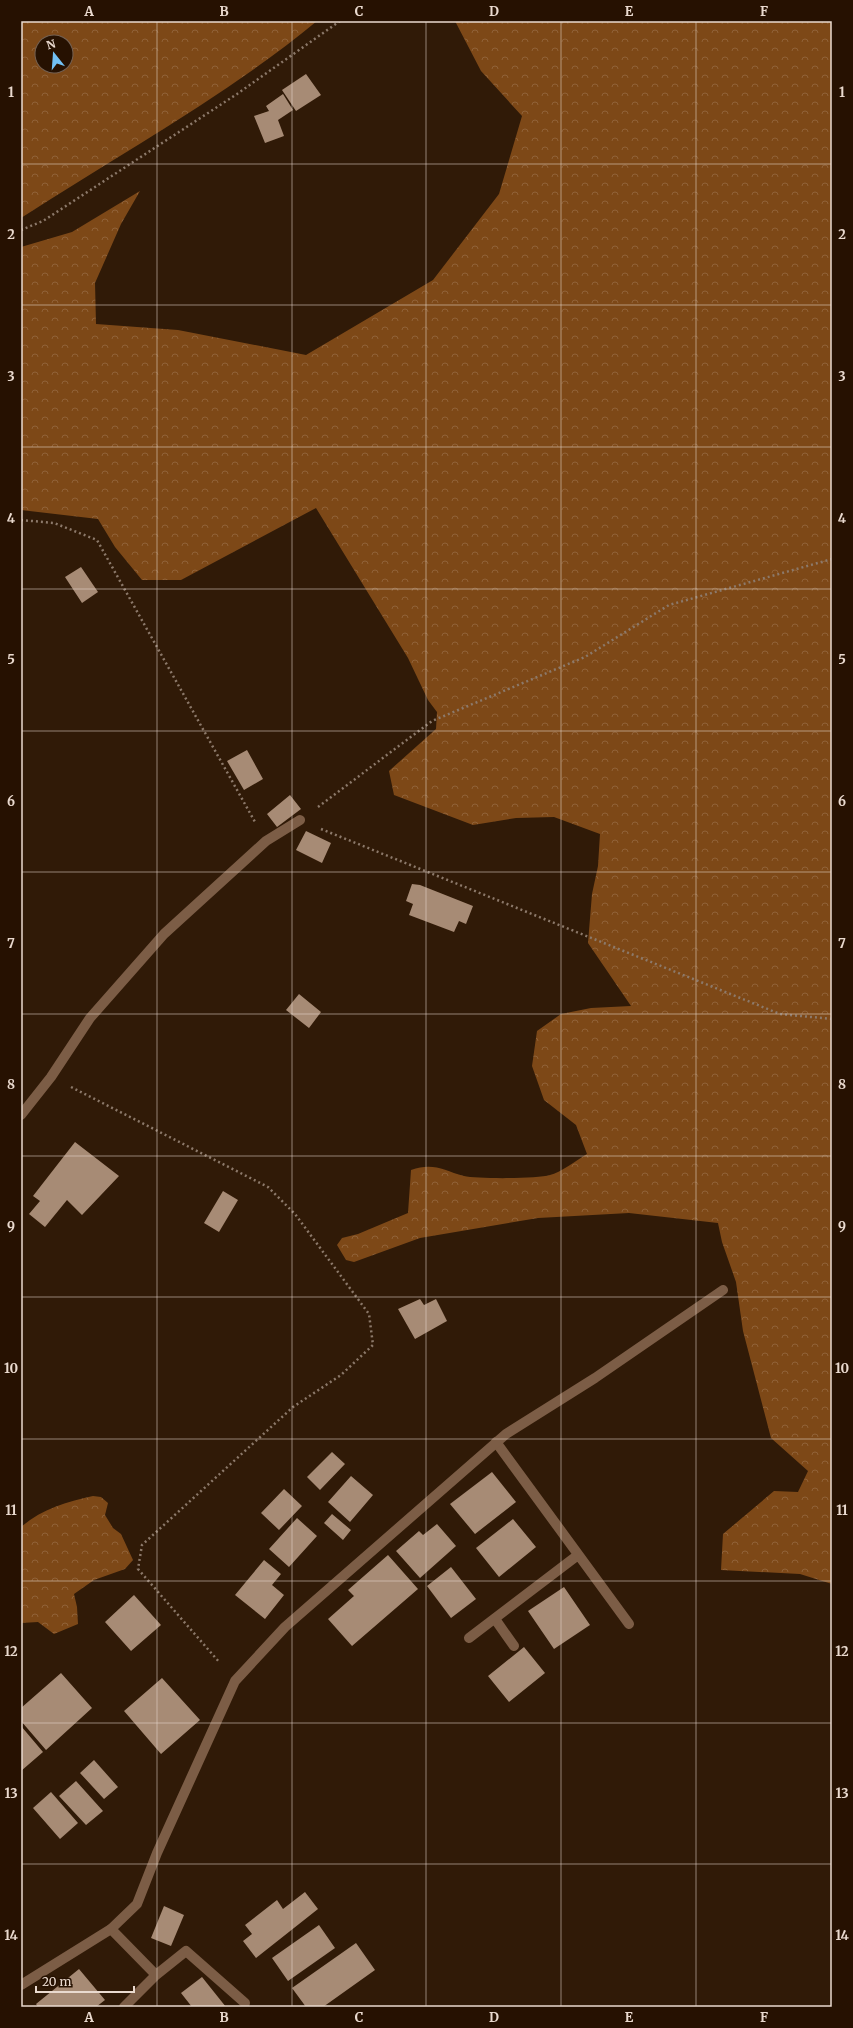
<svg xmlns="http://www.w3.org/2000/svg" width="853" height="2028" font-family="Merriweather,serif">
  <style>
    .forest { fill: url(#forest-crowns); fill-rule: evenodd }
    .building { fill: #a78b75 }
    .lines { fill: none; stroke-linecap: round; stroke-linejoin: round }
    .path { stroke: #8c796a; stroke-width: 2.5; stroke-dasharray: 2 3; stroke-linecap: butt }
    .lane { stroke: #7c5d46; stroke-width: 10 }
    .street { stroke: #7c5d46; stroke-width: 10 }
    .grid { fill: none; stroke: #eadacf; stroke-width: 1; stroke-opacity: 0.55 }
    .neatline { fill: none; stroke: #eadacf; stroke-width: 1.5 }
    .grid-label { font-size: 13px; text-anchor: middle; font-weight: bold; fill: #eadacf }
  </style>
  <defs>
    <pattern id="forest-crowns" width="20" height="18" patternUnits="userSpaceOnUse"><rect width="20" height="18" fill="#7d4817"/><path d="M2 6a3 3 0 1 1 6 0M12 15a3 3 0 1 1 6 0" fill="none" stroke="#906238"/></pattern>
  </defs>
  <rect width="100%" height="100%" fill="#301a07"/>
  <!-- forest -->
  <path class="forest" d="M21,21H317C225,97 121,153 21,218ZM42,42H66V66H42Z
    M455,21H832V1584L800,1574L721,1570L723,1534L774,1491L798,1492L808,1471L771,1438L743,1331L736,1282L722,1242L718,1223L629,1213L538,1218L420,1238L354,1262L346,1260L337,1245L342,1238L358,1234L408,1213L411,1170C433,1162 443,1170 464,1176C476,1179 537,1179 550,1175C560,1173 577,1160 587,1154L576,1125L544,1100L532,1066L537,1031L561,1014L591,1008L631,1006L588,943L592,894L598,866L600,834L554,817L516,818L473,825L394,795L389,771L436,729L437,712L428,700L408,658L316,508L181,580H142L115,547L98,519L21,510V247L72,232L140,191L121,224L95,283L96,324L178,330L306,355L433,280L499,194L522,116L481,71Z
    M93,1496L101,1497L108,1503L105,1515L113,1528L121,1534L133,1560L125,1569L94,1580L74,1594L77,1607L78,1624L54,1634L38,1622L21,1623V1527C42,1509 66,1502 93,1496Z"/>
  <!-- building -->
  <path class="building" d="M306,74L321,95L296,111L282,90Z
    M283,94L293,110L278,120L284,136L265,143L254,116L269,111L266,106Z
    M81,567L98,592L82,603L65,577Z
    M247,750L263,779L244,790L227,761Z
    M290,795L301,809L277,827L267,814Z
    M306,831L331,843L322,863L296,850Z
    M412,884L420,885L473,906L466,924L459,921L454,932L409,915L413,904L406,901Z
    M299,994L321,1012L309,1028L286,1010Z
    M75,1142L119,1176L82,1215L67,1200L45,1227L29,1214L40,1201L33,1196Z
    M223,1191L238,1200L219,1232L204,1223Z
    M420,1299L424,1305L436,1299L447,1321L415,1339L398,1309Z
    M332,1452L345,1464L320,1490L307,1477Z
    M492,1472L516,1502L475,1534L450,1504Z
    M351,1476L373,1495L350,1522L328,1502Z
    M284,1489L302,1506L279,1530L261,1513Z
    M332,1514L351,1530L343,1540L324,1523Z
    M297,1518L317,1536L289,1567L269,1549Z
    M513,1519L536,1547L499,1577L476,1548Z
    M437,1524L456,1546L420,1578L396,1551L419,1531L423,1535Z
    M388,1555L418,1589L352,1646L328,1619L354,1596L348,1590Z
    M264,1560L281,1574L272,1585L284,1595L265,1619L235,1595Z
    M451,1567L476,1599L451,1618L427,1586Z
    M564,1587L590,1625L554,1649L528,1611Z
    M134,1595L161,1625L131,1651L105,1622Z
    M524,1647L545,1673L509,1702L488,1676Z
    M61,1673L92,1708L46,1750L21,1721V1708Z
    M162,1678L200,1720L161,1754L124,1711Z
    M21,1726L43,1752L21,1771Z
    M94,1760L118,1787L104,1799L80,1773Z
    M76,1781L103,1811L86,1825L59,1796Z
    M51,1792L78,1823L60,1839L33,1808Z
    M305,1892L318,1909L256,1958L243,1941L252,1934L245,1925L277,1900L283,1909Z
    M164,1906L184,1915L171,1946L151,1938Z
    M319,1925L335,1948L288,1981L272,1958Z
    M356,1943L375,1970L323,2007H306L292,1988Z
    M79,1969L105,2000L96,2007H38L36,2004Z
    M202,1977L226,2007H192L181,1993Z"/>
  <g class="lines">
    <!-- path -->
    <path class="path" d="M21,230L43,221L237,94L340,21
      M21,520L54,523L97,540L255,822
      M318,807L432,721L585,657L669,605L832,559
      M321,829L780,1014L832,1019
      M71,1087L268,1187L295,1214L369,1314L373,1345L341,1375L293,1407L142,1545L138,1569L220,1663"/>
    <!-- lane -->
    <path class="lane" d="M496,1442L629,1624
      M495,1619L514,1646
      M469,1638L578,1555
      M111,1929L156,1975
      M124,2007L156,1975L186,1951L245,2003"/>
    <!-- street -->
    <path class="street" d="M21,1115L51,1077L90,1018L164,934L266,841L300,820
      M21,1985L111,1929L137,1904L157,1853L235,1681L285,1627L506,1434L595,1378L723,1290"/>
  </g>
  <!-- grid -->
  <path class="grid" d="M157,21V2007M292,21V2007M426,21V2007M561,21V2007M696,21V2007M21,164H832M21,305H832M21,447H832M21,589H832M21,731H832M21,872H832M21,1014H832M21,1156H832M21,1297H832M21,1439H832M21,1581H832M21,1723H832M21,1864H832"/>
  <!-- border -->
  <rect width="853" height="2028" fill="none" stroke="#261101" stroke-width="44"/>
  <!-- north arrow -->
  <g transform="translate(54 54) rotate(343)"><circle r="19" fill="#261101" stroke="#746153"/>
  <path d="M0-3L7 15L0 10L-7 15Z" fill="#72c1f5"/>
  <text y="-6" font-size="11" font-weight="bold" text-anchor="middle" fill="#eadacf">N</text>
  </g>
  <!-- scale -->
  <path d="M36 1986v6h98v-6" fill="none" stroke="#eadacf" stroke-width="2"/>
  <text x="42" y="1986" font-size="12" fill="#eadacf" stroke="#261101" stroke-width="3" paint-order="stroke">20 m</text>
  <rect x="22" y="22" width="809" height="1984" class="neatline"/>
  <g class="grid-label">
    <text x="89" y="16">A</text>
    <text x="224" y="16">B</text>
    <text x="359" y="16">C</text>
    <text x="494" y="16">D</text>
    <text x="629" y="16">E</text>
    <text x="764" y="16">F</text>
    <text x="11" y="97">1</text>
    <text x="842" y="97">1</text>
    <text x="11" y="239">2</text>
    <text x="842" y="239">2</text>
    <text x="11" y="381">3</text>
    <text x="842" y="381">3</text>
    <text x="11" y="523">4</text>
    <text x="842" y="523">4</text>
    <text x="11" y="664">5</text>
    <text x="842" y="664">5</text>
    <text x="11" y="806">6</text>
    <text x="842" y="806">6</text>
    <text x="11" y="948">7</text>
    <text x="842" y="948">7</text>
    <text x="11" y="1089">8</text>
    <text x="842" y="1089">8</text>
    <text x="11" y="1231">9</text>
    <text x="842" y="1231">9</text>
    <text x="11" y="1373">10</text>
    <text x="842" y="1373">10</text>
    <text x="11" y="1515">11</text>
    <text x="842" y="1515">11</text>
    <text x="11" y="1656">12</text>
    <text x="842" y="1656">12</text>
    <text x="11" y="1798">13</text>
    <text x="842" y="1798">13</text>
    <text x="11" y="1940">14</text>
    <text x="842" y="1940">14</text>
    <text x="89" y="2022">A</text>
    <text x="224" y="2022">B</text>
    <text x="359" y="2022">C</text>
    <text x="494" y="2022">D</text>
    <text x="629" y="2022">E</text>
    <text x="764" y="2022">F</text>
  </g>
</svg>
